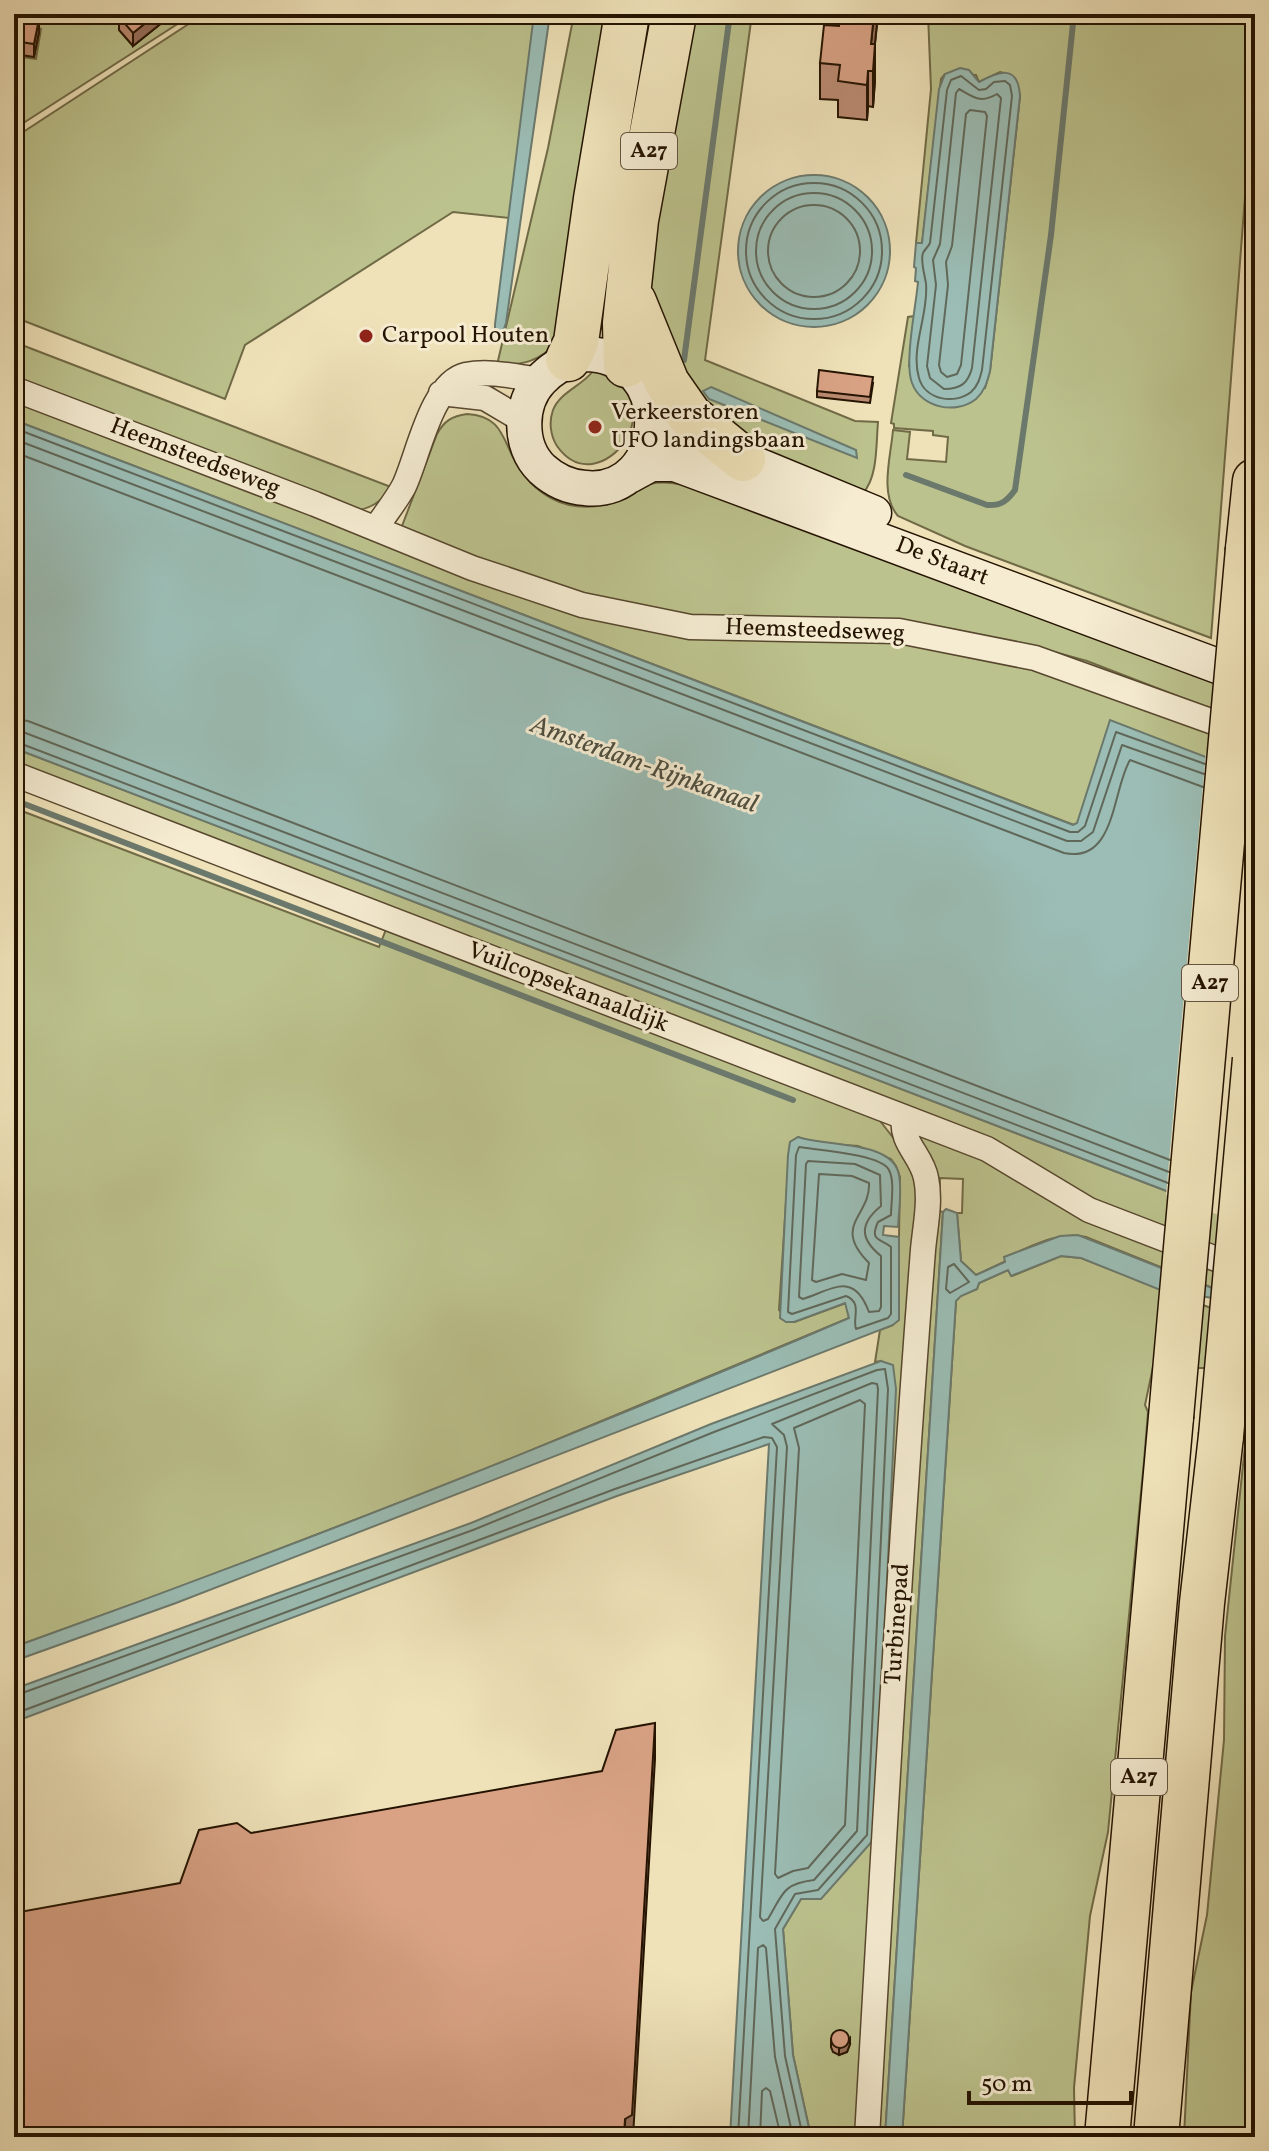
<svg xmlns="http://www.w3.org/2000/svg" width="1269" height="2151" font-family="Vollkorn,serif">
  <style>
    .green { fill: #bcc28d; stroke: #706a46; stroke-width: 2 }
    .water { fill: #9bbdb5; stroke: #6b796d; stroke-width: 2 }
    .pier { fill: #efe2b9 }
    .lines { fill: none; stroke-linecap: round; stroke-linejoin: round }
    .shore { stroke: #60685a; stroke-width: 2 }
    .stream { stroke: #6b796d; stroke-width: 6 }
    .minor-casing { stroke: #57472e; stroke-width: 27 }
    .secondary-casing { stroke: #241300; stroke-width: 37 }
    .motorway-casing { stroke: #241300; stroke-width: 47 }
    .minor { stroke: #f5ecd2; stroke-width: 24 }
    .secondary { stroke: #f5ecd2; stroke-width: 34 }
    .motorway { stroke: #efe2b9; stroke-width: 44 }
    .motorway-bridge-casing { stroke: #241300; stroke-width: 47; stroke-linecap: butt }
    .motorway-bridge { stroke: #efe2b9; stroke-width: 44 }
    .wall { fill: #bb8b72; stroke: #241300; stroke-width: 2 }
    .shaded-wall { fill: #98715d; stroke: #241300; stroke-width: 2 }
    .building { fill: #d9a285; stroke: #241300; stroke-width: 2 }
    .poi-dot { fill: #8f2418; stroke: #f5ecd2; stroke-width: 3 }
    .labels { text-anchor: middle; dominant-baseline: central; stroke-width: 6; stroke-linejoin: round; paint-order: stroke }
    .shield { fill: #f5ecd2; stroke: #63543f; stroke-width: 2 }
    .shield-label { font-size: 22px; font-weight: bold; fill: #241300 }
    .poi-label { font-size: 24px; fill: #241300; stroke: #f5ecd2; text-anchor: start }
    .street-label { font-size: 24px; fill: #241300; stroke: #f5ecd2 }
    .water-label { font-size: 26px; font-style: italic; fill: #4e4e3f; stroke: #f5ecd2 }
  </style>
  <rect width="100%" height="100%" fill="#efe2b9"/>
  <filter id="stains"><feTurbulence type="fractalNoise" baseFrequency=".0025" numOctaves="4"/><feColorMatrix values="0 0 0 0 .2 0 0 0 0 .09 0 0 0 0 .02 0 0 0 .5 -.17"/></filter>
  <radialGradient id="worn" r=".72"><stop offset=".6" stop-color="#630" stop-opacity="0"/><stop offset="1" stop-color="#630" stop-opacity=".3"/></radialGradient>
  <!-- green -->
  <path class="green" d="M17,14H193L14,129V56L36,59L41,29Z
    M204,14H536L509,218L453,212L245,345L225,399L14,317V138Z
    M574,14H615L556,343C539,362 522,365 497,365L548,148Z
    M682,14H752L705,360L855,421L878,422C876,444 878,477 863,493L720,431L655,337L644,253Z
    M928,14H1255L1246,146L1247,171L1211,638L965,546L898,516C879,494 891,456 893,430L910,432L907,459L946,462L948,437L933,435V431L894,428V424L891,423L908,317L915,316L909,366L985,388L990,371L1020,96C1016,82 1015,75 1000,72L979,82L976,75L945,74L941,79L922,244L916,243L931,89Z
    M14,342L391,487C381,503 370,509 352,511L14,381Z
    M593,371C683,397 600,507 557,446C550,435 549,421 553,410C560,392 582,386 593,371Z
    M14,400L583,614L865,638L1018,660L1255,745V776L1074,825L14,420Z
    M467,414C502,416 502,438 516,463C524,477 536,490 551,498C573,510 600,509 623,499C632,494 641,487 650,484C666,480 684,485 700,488L1255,693V726L1087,661L1040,648L952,629L864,620L680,616L588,597L403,531L402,526L437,434C444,421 452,416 467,414Z
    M14,748L1255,1225V1263L1082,1196L14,767Z
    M14,808L379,947L387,927L877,1117L902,1149L910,1129L963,1149L1255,1283V1305L1086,1237C1059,1230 1029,1248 1005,1257L1006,1261L976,1275L961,1261L957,1213H962L963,1179L940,1178L939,1211L943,1212L885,2137H811L793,2055L783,1929L801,1899L881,1361L875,1362L880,1330L893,1325L899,1237L900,1177L896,1166L891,1159L858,1146L815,1143L798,1137L790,1142L779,1310L794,1322L846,1303L849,1318L469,1476L172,1590L14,1647Z
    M1061,1256L1081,1258L1255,1325V2137H1184L1191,1992L1207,1915L1224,1740L1225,1636L1245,1446L1249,1369L1153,1367L1145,1405L1148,1412L1144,1461L1108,1832L1090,1916L1074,2088L1075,2137H902L956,1301L960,1296L977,1289L979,1283L1008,1270L1012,1276Z"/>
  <!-- water -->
  <path class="water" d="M534,14H550L506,323L500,340L495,335V324Z
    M960,68L969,70L979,82C998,72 1018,63 1020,96L990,371C987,382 985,391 976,399C956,415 921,408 912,383C904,363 916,306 918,282L915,281L916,268L914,267L916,243H922L939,89L945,74Z
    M738 251a76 76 0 1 1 152 0a76 76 0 1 1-152 0Z
    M711,387L856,450L857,458L709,399L703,391Z
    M14,420L1073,825L1077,823L1110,720L1255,776V1225L14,748Z
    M798,1137C826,1147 893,1140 899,1175C902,1191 899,1210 898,1227L884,1226L883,1235L899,1237V1320L893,1325L176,1603L14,1661V1647C296,1546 574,1436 849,1318L845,1303L794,1322H786L780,1318L788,1155L790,1142Z
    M946,1209L957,1213L961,1261L976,1275L1005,1262L1004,1257L1060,1236L1078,1235L1255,1305L1158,1289L1081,1258L1061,1256L1011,1276L1008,1270L979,1283L977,1289L961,1296L956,1301L902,2137H885L942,1228L943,1212Z
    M881,1361L893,1365L896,1389L875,1838L821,1899H801L783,1929L793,2055L811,2137H730L769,1444L617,1496L14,1722V1689L471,1523L711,1424Z"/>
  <!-- pier -->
  <path class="pier" d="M1206,751L1255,771V1229L1166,1195Z"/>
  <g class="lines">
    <!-- shore -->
    <path class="shore" d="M961,76L979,90L986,89L994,82L1005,81L1010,85L1012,96L982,370C980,378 978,386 971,392C955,405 925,400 919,378C910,348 929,314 926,284C925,275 920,261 923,253C925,249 928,247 930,243L947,90L951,80Z
      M959,89C974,97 980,104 997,94L1001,98L972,368C968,383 961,389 944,389L930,378L927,366L936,285L933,260L940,244L956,93Z
      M970,110L985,112L987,116L961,365L957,374L947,377L941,372L939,365L948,285L946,262L952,246L966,114Z
      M746 251a68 68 0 1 1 136 0a68 68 0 1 1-136 0Z
      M756 251a58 58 0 1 1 116 0a58 58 0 1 1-116 0Z
      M768 251a46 46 0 1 1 92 0a46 46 0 1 1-92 0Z
      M14,428L1070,832H1078L1085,826L1116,732L1205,764
      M14,439L1067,841H1081L1093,832L1122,745L1204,774
      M14,452L1064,853C1116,864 1112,790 1130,760L1203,787
      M14,719L28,721L1170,1160
      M14,731L23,732L1169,1172
      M14,741L1168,1183
      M799,1147C817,1150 881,1154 889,1170C895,1182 891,1202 891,1215L878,1222C869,1242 881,1238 891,1247V1314L888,1318L856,1329C852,1318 863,1303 846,1296L792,1314L788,1312L796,1155Z
      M808,1161L855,1164L880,1175L881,1206C859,1224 860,1239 881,1256V1307L879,1311L869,1312C854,1272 835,1288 803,1299L799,1297L806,1164Z
      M819,1174L852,1176L869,1183C871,1216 831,1225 869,1263L866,1280L842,1274L816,1282L812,1280Z
      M954,1264L969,1282L950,1293L946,1289L948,1267Z
      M872,1383L877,1384L878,1389L857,1831L814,1880C782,1884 783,1894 768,1919L763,1921L760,1917L787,1447L784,1435L772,1424Z
      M860,1400L865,1404L845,1825L808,1868L793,1871L778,1878L775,1874L799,1448L794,1428Z
      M14,1696L473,1530L714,1432L877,1370L885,1369L888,1389L867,1835L818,1890L795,1894L775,1929L785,2056L803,2137
      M14,1714L615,1489L764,1437L772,1438L777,1447L738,2137
      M748,2137L758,1948L763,1945L766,1948L775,2057L793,2137
      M760,2137L762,2091L766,2088L770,2091L781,2137"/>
    <!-- stream -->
    <path class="stream" d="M684,360L730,14
      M906,475L987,505C1001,506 1007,501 1015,490L1051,235L1074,14
      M14,800L793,1100"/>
    <defs>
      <path id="minor" d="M14,389L315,504L472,568L582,605L690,627L899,631L1035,658L1255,737
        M441,393L485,398L524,421
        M376,528C385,514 396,501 404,486C418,457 431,383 466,375C490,370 516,377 540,380
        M14,774L987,1149L1089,1210L1245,1270
        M867,2137C884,1841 900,1546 923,1250C925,1227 931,1201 926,1178C922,1156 900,1142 904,1118"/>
      <path id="secondary" d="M582,354C680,352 670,497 585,488C568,487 554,480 542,469C518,446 519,403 541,380C552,368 567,360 582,354Z
        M653,423L711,454L743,459L874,513
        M629,476L651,464H675L1255,680"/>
      <path id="motorway" d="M634,302L667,383L690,416L743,459
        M568,359L576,342L596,199L627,14
        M626,365L625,323L636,220L674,14
        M1248,549L1255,481
        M1107,2137L1171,1417
        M1156,2137L1202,1603L1221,1436"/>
    </defs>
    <!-- minor casing -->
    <use href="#minor" class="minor-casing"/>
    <!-- secondary casing -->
    <use href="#secondary" class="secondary-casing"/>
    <!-- motorway casing -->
    <use href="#motorway" class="motorway-casing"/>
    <!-- minor -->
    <use href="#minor" class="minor"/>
    <!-- secondary -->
    <use href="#secondary" class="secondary"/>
    <!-- motorway -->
    <use href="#motorway" class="motorway"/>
    <defs>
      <path id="motorway-bridge" d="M1171,1417L1248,549
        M1221,1436L1255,1059"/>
    </defs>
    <!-- motorway-bridge casing -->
    <use href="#motorway-bridge" class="motorway-bridge-casing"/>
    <!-- motorway-bridge -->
    <use href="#motorway-bridge" class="motorway-bridge"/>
  </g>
  <!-- wall -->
  <path class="wall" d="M14,14L39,32L34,57L14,54Z
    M169,14V17L133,46L119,30V17Z
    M840,14H878L875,44V80L873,107L868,106L867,120L838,117V100L820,99V63L839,26Z
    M873,383L870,403L817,397V391Z
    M831,2040L850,2044L847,2052L839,2055L833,2052L831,2047Z"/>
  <!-- shaded-wall -->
  <path class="shaded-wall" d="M157,14H169V17L133,46V33Z
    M874,14H878L872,71L871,44Z
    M39,19V32L34,57V44Z
    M875,44V80L873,107V71Z
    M868,71V106L867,120V85Z
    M655,1723V1759L633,2137H624Z
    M850,2038V2044L847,2052L839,2055V2049Z"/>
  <!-- building -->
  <path class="building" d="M14,14L39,19L34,44L14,41Z
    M123,14H157L133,33L119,17Z
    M840,14H874L871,44H875L873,71H868L867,85L838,81L840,65L820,63L824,25L839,26Z
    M819,370L873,377L870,397L817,391Z
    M655,1723L632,2115L625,2119L624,2137H14V1913L180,1883L199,1830L237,1823L251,1833L602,1771L616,1730Z
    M831 2039a9 9 0 1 1 18 0a9 9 0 1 1-18 0Z"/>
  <!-- markers -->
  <g class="poi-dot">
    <circle cx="366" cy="336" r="8"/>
    <circle cx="595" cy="427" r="8"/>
  </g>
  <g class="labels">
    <!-- shield labels -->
    <g class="shield">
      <rect x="621" y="133" width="56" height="36" rx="6"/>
      <rect x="1182" y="965" width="56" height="36" rx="6"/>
      <rect x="1111" y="1759" width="56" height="36" rx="6"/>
    </g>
    <g class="shield-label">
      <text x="649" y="151">A27</text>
      <text x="1210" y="983">A27</text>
      <text x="1139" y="1777">A27</text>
    </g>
    <!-- poi labels -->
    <g class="poi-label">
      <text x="382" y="336">Carpool Houten</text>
      <text x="611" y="413">Verkeerstoren<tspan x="611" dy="28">UFO landingsbaan</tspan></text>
    </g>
    <!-- street labels -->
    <g class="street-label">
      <text transform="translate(195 458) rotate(21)">Heemsteedseweg</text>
      <text transform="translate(942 562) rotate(21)">De Staart</text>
      <text transform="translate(815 631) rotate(2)">Heemsteedseweg</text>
      <text transform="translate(568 988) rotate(21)">Vuilcopsekanaaldijk</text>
      <text transform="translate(898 1624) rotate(-86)">Turbinepad</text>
    </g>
    <!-- water labels -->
    <g class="water-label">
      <text transform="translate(644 765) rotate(20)">Amsterdam-Rijnkanaal</text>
    </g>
  </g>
  <!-- margin -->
  <rect width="1269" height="2151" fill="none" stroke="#efe2b9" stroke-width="48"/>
  <rect x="16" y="16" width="1237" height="2119" fill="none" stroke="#241300" stroke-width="4"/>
  <rect x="24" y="24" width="1221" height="2103" fill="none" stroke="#241300" stroke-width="2"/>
  <!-- scale -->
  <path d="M969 2091v12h162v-12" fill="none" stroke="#241300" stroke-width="4"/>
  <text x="981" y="2091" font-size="24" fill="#241300" stroke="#f5ecd2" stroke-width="6" paint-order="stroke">50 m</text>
  <rect width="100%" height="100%" filter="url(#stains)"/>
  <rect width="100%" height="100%" fill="url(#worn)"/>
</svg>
